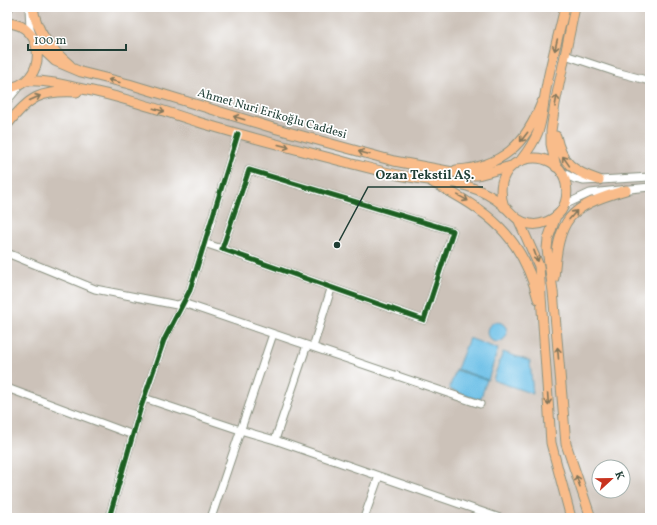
<svg xmlns="http://www.w3.org/2000/svg" width="657" height="525" font-family="Vollkorn,serif">
  <style>
    .industrial { fill: #ccc2b9; fill-rule: evenodd }
    .water { fill: #6abfe7; stroke: #447e8e }
    .lines { fill: none; stroke-linecap: round; stroke-linejoin: round }
    .minor-casing { stroke: #8a9180; stroke-width: 9 }
    .major-casing { stroke: #8a9180; stroke-width: 11 }
    .minor { stroke: #fff; stroke-width: 7 }
    .major { stroke: #f9bc8a; stroke-width: 9 }
    .cycleway-casing { stroke: #fff; stroke-width: 8 }
    .cycleway { stroke: #1b5e20; stroke-width: 5 }
    .oneway { stroke: #81765b }
    .labels { text-anchor: middle; dominant-baseline: central; stroke-width: 3.5; stroke-linejoin: round; paint-order: stroke }
    .street-label { font-size: 12px; fill: #1f3d34; stroke: #fff }
    .leader { fill: none; stroke: #1f3d34; stroke-width: 1.5 }
    .callout-dot { fill: #1f3d34; stroke: #fff; stroke-width: 1.5 }
    .callout-label { font-size: 13px; text-anchor: middle; font-weight: bold; fill: #1f3d34; stroke: #fff; stroke-width: 3.5; stroke-linejoin: round; paint-order: stroke }
  </style>
  <rect width="100%" height="100%" fill="#fff"/>
  <filter id="ink" filterUnits="userSpaceOnUse"><feTurbulence type="fractalNoise" baseFrequency=".025" numOctaves="2"/><feDisplacementMap in="SourceGraphic" scale="8" xChannelSelector="R" yChannelSelector="G"/><feConvolveMatrix kernelMatrix="1 2 1 2 8 2 1 2 1" color-interpolation-filters="sRGB"/></filter>
  <filter id="wash" filterUnits="userSpaceOnUse"><feTurbulence type="fractalNoise" baseFrequency=".012" numOctaves="4" result="noise"/><feDisplacementMap in="SourceGraphic" scale="16" xChannelSelector="R" yChannelSelector="G"/><feGaussianBlur stdDeviation="0.9" result="paint"/><feColorMatrix in="noise" values="0 0 0 0 0 0 0 0 0 0 0 0 0 0 0 0 0 1.4 0 .05"/><feComposite in="paint" operator="in"/></filter>
  <g filter="url(#wash)">
    <rect width="100%" height="100%" fill="#f4e5cc"/>
    <!-- industrial -->
    <path class="industrial" d="M7,7H650V518H7ZM599,467H623V491H599Z"/>
    <!-- water -->
    <path class="water" d="M487 332a10 10 0 1 1 20 0a10 10 0 1 1-20 0Z
      M469,338L498,349L488,380L457,369Z
      M503,352L530,361L533,394L493,380Z
      M456,370L487,380L480,400L449,389Z"/>
  </g>
  <g filter="url(#ink)">
    <g class="lines">
      <defs>
        <path id="minor" d="M29,7L30,29L33,37
          M7,11L10,7
          M565,55L616,72L650,81
          M7,101L21,84
          M249,170L453,231L424,320L222,249Z
          M561,172L575,179L584,181L650,177
          M564,205L590,193L650,187
          M204,243L222,249
          M7,253L95,289L177,305L183,303L480,404
          M307,345L275,440L500,518
          M313,347L331,289
          M7,388L133,435
          M144,398L240,430L275,440
          M109,518L140,410L164,340L190,290L238,134
          M211,518L273,334
          M364,518L379,476"/>
        <path id="major" d="M33,7C36,32 51,49 70,65
          M7,23C47,24 48,85 7,88
          M35,42L55,61L81,72L129,84L270,127L394,161L469,175H478L511,166
          M26,81C44,80 61,84 78,88C119,96 158,109 198,122C247,137 296,149 345,162C373,169 400,177 429,180C442,182 454,181 467,186C480,190 494,197 504,206C513,214 517,222 530,224C541,226 554,220 561,211C567,202 568,194 566,184C559,142 486,152 504,207
          M7,125C29,97 40,90 77,92
          M556,136C562,163 572,171 599,180
          M521,160C544,130 540,123 546,89C551,61 559,34 565,7
          M556,167L551,144V131L555,104L575,7
          M456,170C502,167 526,144 542,102
          M432,182C488,211 522,235 538,299
          M556,216L548,239L547,249L553,291L566,444L591,518
          M519,221L539,266L551,443L571,518
          M554,278C559,218 567,207 626,190"/>
      </defs>
      <!-- minor casing -->
      <use href="#minor" class="minor-casing"/>
      <!-- major casing -->
      <use href="#major" class="major-casing"/>
      <!-- minor -->
      <use href="#minor" class="minor"/>
      <!-- major -->
      <use href="#major" class="major"/>
      <defs>
        <path id="cycleway" d="M249,170L453,231L424,320L222,249Z
          M109,518L140,410L164,340L190,290L238,134"/>
      </defs>
      <!-- cycleway casing -->
      <use href="#cycleway" class="cycleway-casing"/>
      <!-- cycleway -->
      <use href="#cycleway" class="cycleway"/>
    </g>
    <!-- one-way arrows -->
    <defs><path id="oneway-shaft" d="M-6 0H5M1.5-3L5.5 0L1.5 3" fill="none" stroke-width="1.6" stroke-linecap="round" stroke-linejoin="round"/></defs>
    <g class="oneway">
      <use href="#oneway-shaft" transform="translate(556 45) rotate(103)"/>
      <use href="#oneway-shaft" transform="translate(114 81) rotate(-166)"/>
      <use href="#oneway-shaft" transform="translate(35 98) rotate(-24)"/>
      <use href="#oneway-shaft" transform="translate(556 101) rotate(-80)"/>
      <use href="#oneway-shaft" transform="translate(159 110) rotate(17)"/>
      <use href="#oneway-shaft" transform="translate(239 118) rotate(-163)"/>
      <use href="#oneway-shaft" transform="translate(524 137) rotate(128)"/>
      <use href="#oneway-shaft" transform="translate(284 146) rotate(15)"/>
      <use href="#oneway-shaft" transform="translate(364 153) rotate(-165)"/>
      <use href="#oneway-shaft" transform="translate(566 161) rotate(-125)"/>
      <use href="#oneway-shaft" transform="translate(463 198) rotate(29)"/>
      <use href="#oneway-shaft" transform="translate(573 215) rotate(-49)"/>
      <use href="#oneway-shaft" transform="translate(536 256) rotate(70)"/>
      <use href="#oneway-shaft" transform="translate(558 353) rotate(-95)"/>
      <use href="#oneway-shaft" transform="translate(548 399) rotate(86)"/>
      <use href="#oneway-shaft" transform="translate(578 481) rotate(-109)"/>
    </g>
  </g>
  <g class="labels">
    <!-- street labels -->
    <g class="street-label">
      <text transform="translate(272 114) rotate(16)">Ahmet Nuri Erikoğlu Caddesi</text>
    </g>
  </g>
  <!-- callouts -->
  <path class="leader" d="M337 245L368 187H483"/>
  <circle class="callout-dot" cx="337" cy="245" r="4"/>
  <g class="callout-label">
    <text x="425" y="179">Ozan Tekstil AŞ.</text>
  </g>
  <!-- margin -->
  <rect width="657" height="525" fill="none" stroke="#fff" stroke-width="24"/>
  <!-- north arrow -->
  <g transform="translate(611 479) rotate(68)"><circle r="19" fill="#ffffff" stroke="#a5b1ae"/>
  <path d="M0-3L7 15L0 10L-7 15Z" fill="#c8321e"/>
  <text y="-6" font-size="11" font-weight="bold" text-anchor="middle" fill="#1f3d34">K</text>
  </g>
  <!-- scale -->
  <path d="M28 44v6h98v-6" fill="none" stroke="#1f3d34" stroke-width="2"/>
  <text x="34" y="44" font-size="12" fill="#1f3d34" stroke="#ffffff" stroke-width="3" paint-order="stroke">100 m</text>
</svg>
